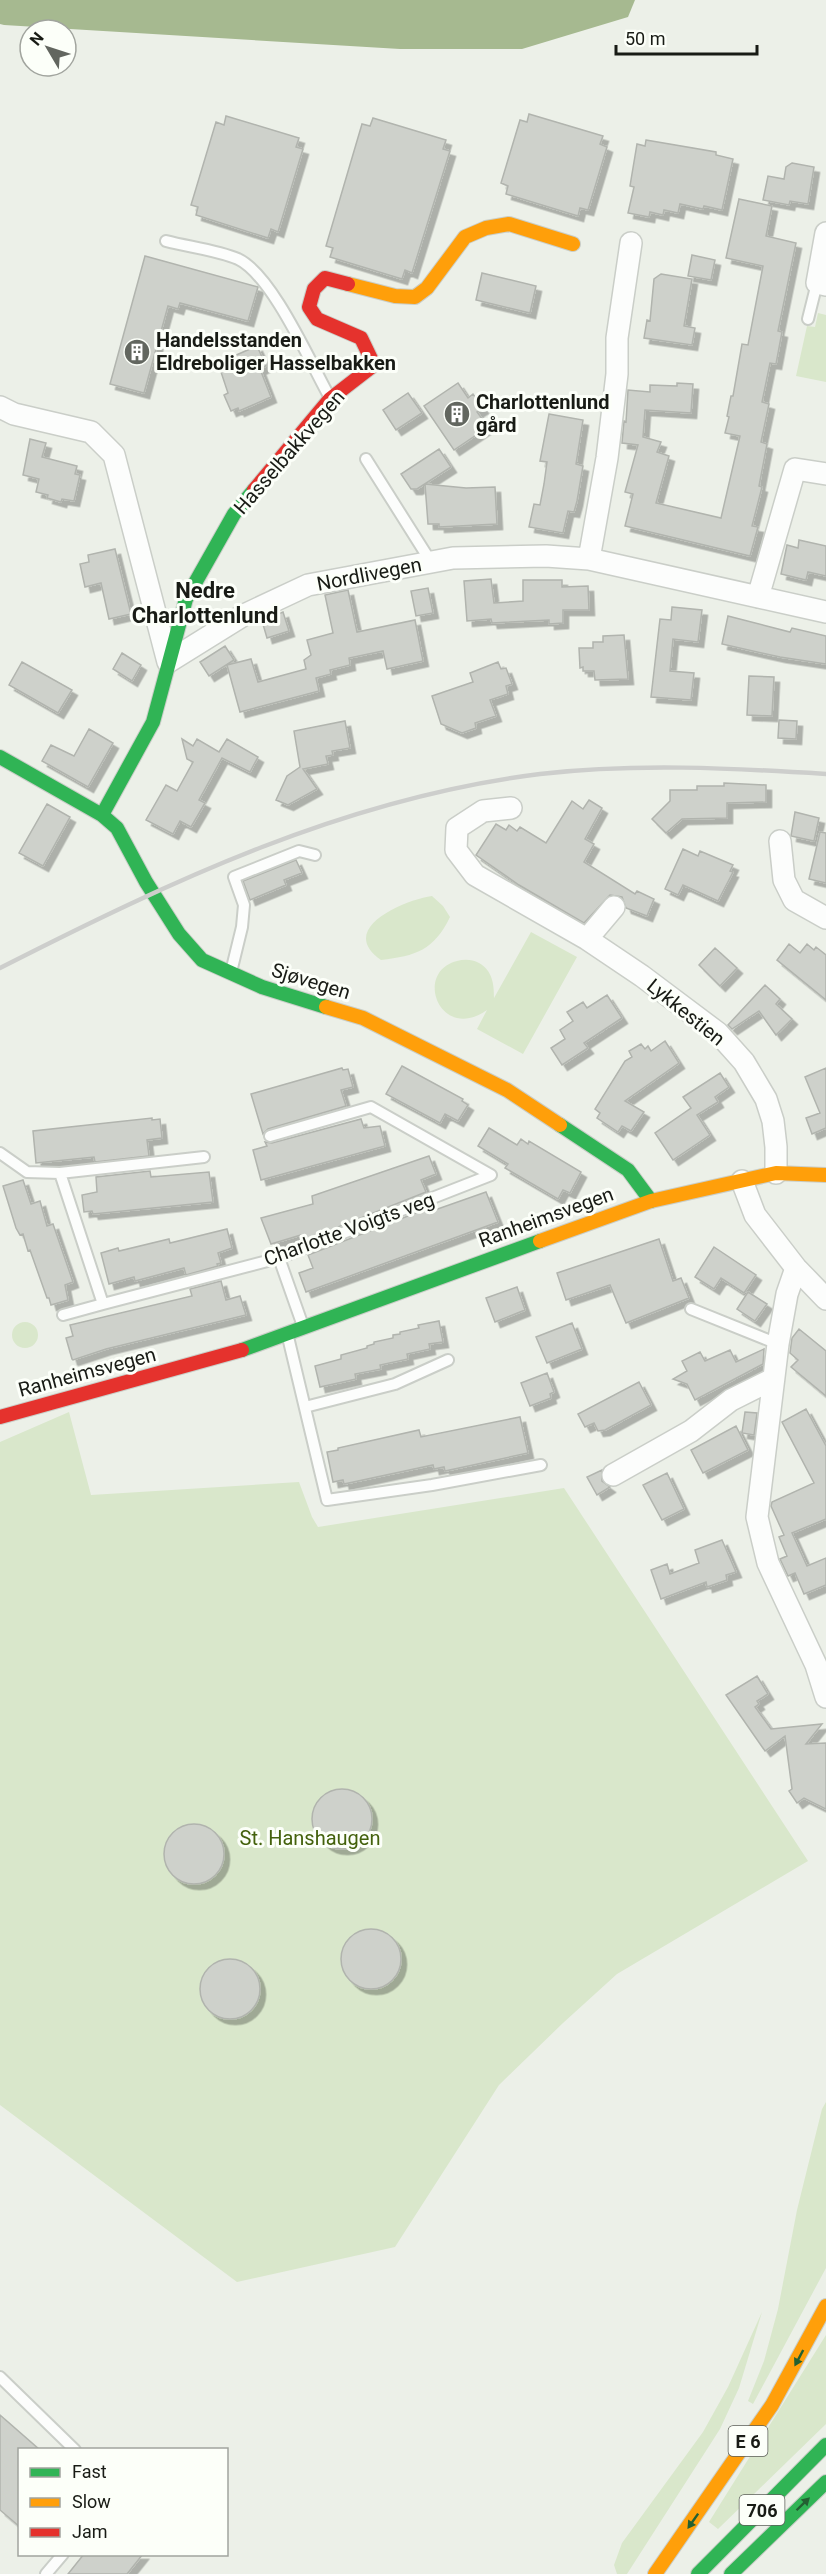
<svg xmlns="http://www.w3.org/2000/svg" width="826" height="2574" font-family="Roboto,sans-serif">
  <style>
    .green { fill: #d9e7cb }
    .water { fill: #a6b990 }
    .building { fill: #ced1cb; stroke: #b1b4ae; stroke-width: 1.5; filter: url(#shadow) }
    .lines { fill: none; stroke-linecap: round; stroke-linejoin: round }
    .lane-casing { stroke: #cacec8; stroke-width: 14 }
    .street-casing { stroke: #cacec8; stroke-width: 24 }
    .fast-casing { stroke: #cacec8; stroke-width: 16 }
    .slow-casing { stroke: #cacec8; stroke-width: 16 }
    .jam-casing { stroke: #cacec8; stroke-width: 16 }
    .lane { stroke: #fcfdfc; stroke-width: 10 }
    .street { stroke: #fcfdfc; stroke-width: 21 }
    .fast { stroke: #30b455; stroke-width: 14 }
    .slow { stroke: #ff9f0a; stroke-width: 14 }
    .jam { stroke: #e5322d; stroke-width: 14 }
    .rail { stroke: #cdcecc; stroke-width: 4.5 }
    .oneway { fill: #236032 }
    .labels { text-anchor: middle; dominant-baseline: central; stroke-width: 6; stroke-linejoin: round; paint-order: stroke }
    .shield { fill: #fcfff9; stroke: #5c5f59; stroke-width: 1.5 }
    .shield-label { font-size: 18px; font-weight: bold; fill: #181b15 }
    .poi-label { font-size: 20px; font-weight: bold; fill: #181b15; stroke: #fcfff9; text-anchor: start }
    .street-label { font-size: 20px; fill: #181b15; stroke: #fcfff9 }
    .park-label { font-size: 20px; fill: #43610c; stroke: #fcfff9 }
    .quarter-label { font-size: 22px; font-weight: bold; fill: #181b15; stroke: #fcfff9 }
  </style>
  <defs>
    <filter id="shadow"><feDropShadow dx="5.5" dy="5.5" stdDeviation="0" flood-color="#0004"/></filter>
  </defs>
  <rect width="100%" height="100%" fill="#ecf0e8"/>
  <!-- green -->
  <path class="green" d="M818,313L826,315V382L796,376L807,326L815,327Z
    M432,896L443,906L450,917C434,950 416,956 381,960C336,929 404,900 432,896Z
    M531,932L577,957L523,1054L477,1029L487,1010C440,1043 413,972 457,961C464,959 472,959 479,963C493,971 494,985 494,998Z
    M12 1335a13 13 0 1 1 26 0a13 13 0 1 1-26 0Z
    M69,1412L91,1495L299,1482L312,1517L318,1527L564,1488L808,1861L617,1974L563,2023L499,2085L395,2247L237,2282L0,2105V1442Z
    M826,2102V2268L753,2404L748,2401L764,2361L778,2309L797,2210L822,2109Z
    M762,2312L739,2388L720,2429L627,2574H617L614,2565L622,2543L703,2432L728,2387Z
    M826,2335V2424L718,2529L709,2522Z"/>
  <!-- water -->
  <path class="water" d="M0,0H635L628,17L522,49H400L4,25L0,24Z"/>
  <!-- building -->
  <path class="building" d="M529,114L603,136L600,144L607,147L588,210L580,208L578,216L506,194L508,186L501,183L520,120L527,122Z
    M226,116L299,138L296,147L303,149L278,232L271,229L268,238L196,215L198,207L191,205L216,122L224,125Z
    M373,118L446,140L443,149L450,151L412,273L405,270L402,279L330,257L333,248L326,246L362,124L370,126Z
    M646,140L716,152V155L733,159L722,210L704,206L703,209L680,204L678,213L664,210L663,215L650,212L649,217L628,213L634,187L630,186L637,144L645,146Z
    M792,163L814,167L808,204L790,201L789,205L763,200L768,176L784,179L786,167Z
    M739,199L772,206L766,236L796,243L778,331L782,332L776,364L770,363L762,402L769,404L761,442L767,444L759,486L762,487L752,526L758,527L750,556L625,526L633,494L625,492L638,445L622,443L624,421L626,422L628,390L650,392V385L677,386V383L693,384L691,413L645,410L643,437L661,442L657,452L669,456L656,503L721,518L740,436L725,433L729,417L727,416L731,396H733L742,344L748,345L763,266L726,258Z
    M692,255L715,260L711,280L688,276Z
    M145,256L258,287L248,321L180,303L178,309L168,306L144,393L110,384Z
    M482,273L536,286L530,313L476,300Z
    M661,274L692,279L684,326L695,328L692,345L644,338L647,320L650,321L654,279Z
    M257,346L266,366L260,369L271,397L239,411L238,408L231,411L224,395L228,393L218,363Z
    M458,383L468,398L473,394L483,408L477,412L488,427L454,450L424,406Z
    M408,393L422,413L396,430L383,410Z
    M549,414L583,420L576,464L583,466L577,501L574,512L568,511L563,533L529,527L534,504L540,505L544,484L547,462L540,461Z
    M30,439L46,443L42,457L77,466L75,474L80,475L74,501L62,499L61,502L47,498L48,495L36,492L39,479L23,475Z
    M439,449L451,467L417,489H411L401,474Z
    M425,484L466,488L495,487L497,524L439,527V524H428Z
    M799,540L826,546V576L808,572L806,580L781,574L787,545L798,548Z
    M115,549L131,614L109,619L101,583L85,587L80,564L89,562L88,555Z
    M491,579L494,603L523,601V580H562V587L588,586L589,610H563V623L549,624V620L492,623L491,619L467,621L464,581Z
    M428,588L433,613L416,616L411,591Z
    M348,590L357,632L415,620L423,661L387,669L383,651L349,658L350,665L330,670L331,674L316,678L319,691L240,712L227,665L251,659L258,682L306,669L304,660L311,655L307,640L333,633L325,595Z
    M672,607L702,610L698,642L673,639L670,671L694,673L691,700L651,697L660,619L671,620Z
    M283,612L289,631L267,638L262,621Z
    M728,616L790,632L792,628L826,636V664L780,657L722,644Z
    M624,635L628,679L595,680L594,671H583V667L580,668L579,648H593V642H603V636Z
    M225,646L234,660L209,676L200,662Z
    M122,653L141,665L132,681L113,669Z
    M22,662L72,690L58,713L9,685Z
    M498,662L501,669L506,668L512,684L506,686L508,694L490,700L496,716L475,723L476,728L462,733L441,724L432,696L473,682L470,673Z
    M749,676L774,677L772,716L747,715Z
    M779,720L797,721L796,739L778,738Z
    M345,721L350,748L332,751L333,755L326,756L328,764L303,769L317,789L288,805L276,800L287,776L300,767L294,731Z
    M89,729L113,743L88,787L42,761L51,745L74,756Z
    M182,739L193,746L197,739L219,752L227,739L258,757L250,772L222,758L199,800L205,803L191,827L180,821L173,834L146,820L166,785L177,791L193,762L187,759Z
    M724,783L766,785V802L727,803V818L682,819L666,833L652,819L670,801V790H697V786H724Z
    M589,800L602,808L585,839L594,844L584,862L635,894L637,891L654,899L647,916L626,908L622,897L610,895L584,923L519,885L476,855L496,824L506,830L509,825L517,831L520,827L546,843L572,801L583,809Z
    M47,804L70,817L43,866L19,853Z
    M795,812L819,818L814,841L791,836Z
    M820,832L826,833V883L809,879Z
    M683,849L698,856L700,851L733,865L730,871L733,872L718,901L683,885L678,895L665,889Z
    M296,860L302,873L284,880L286,885L250,900L243,881Z
    M789,944L800,953L807,944L814,950L816,947L826,955V1000L777,960Z
    M715,948L737,968L720,986L699,965Z
    M765,985L780,999L776,1004L792,1019L776,1035L759,1011L732,1029L728,1025Z
    M607,995L622,1018L584,1043L588,1048L562,1065L551,1048L565,1039L560,1030L573,1021L567,1012L583,1002L587,1008Z
    M665,1041L679,1063L625,1101L644,1112L631,1131L622,1126L618,1132L597,1118L600,1113L595,1109L625,1061L632,1057L629,1051L641,1044L645,1049L648,1046L651,1051Z
    M402,1066L463,1099L462,1101L468,1105L458,1121L445,1114L440,1123L386,1094Z
    M342,1068L343,1070L348,1069L353,1087L341,1090L346,1106L268,1129L263,1134L251,1094Z
    M826,1068V1128L812,1134L806,1118L820,1113L805,1077Z
    M720,1073L729,1087L715,1097L718,1102L697,1115L710,1135L673,1160L655,1133L691,1108L683,1097Z
    M152,1118V1120L160,1119L162,1138L147,1140L149,1156L95,1162L94,1157L36,1163L33,1131Z
    M361,1119L364,1128L380,1126L385,1146L261,1180L253,1150L267,1146L265,1142L272,1143Z
    M489,1128L517,1145L521,1139L528,1144L529,1141L581,1172L570,1193L563,1190L558,1199L505,1168L508,1164L478,1146Z
    M429,1156L436,1174L421,1180L426,1192L303,1241L301,1235L271,1244L261,1218L313,1204L312,1196Z
    M150,1171L151,1177L209,1172L213,1202L93,1214L92,1211L84,1212L82,1195L97,1192L96,1177Z
    M23,1180L31,1204L40,1201L47,1226L53,1224L73,1282L65,1285L68,1300L51,1305L49,1298H47L30,1250L28,1251L23,1234L20,1235L16,1228L3,1186Z
    M486,1192L498,1222L306,1292L299,1273L313,1268L308,1255L431,1207L432,1211Z
    M227,1229L232,1248L218,1253L221,1263L217,1264L218,1266L186,1275L184,1268L135,1281L134,1277L109,1284L101,1253L118,1248L119,1251L169,1239L170,1243Z
    M659,1239L673,1281L681,1278L689,1298L626,1323L610,1285L566,1300L557,1273Z
    M714,1247L756,1275L744,1293L721,1278L714,1289L695,1277Z
    M221,1281L226,1300L240,1296L246,1315L106,1349L73,1360L72,1359L66,1338L73,1336L70,1325L192,1296L190,1289Z
    M517,1287L525,1310L495,1322L486,1298Z
    M748,1292L767,1304L755,1321L737,1309Z
    M439,1321L443,1342L429,1344L430,1349L407,1354L408,1359L380,1365L381,1369L355,1374L356,1379L320,1387L315,1366L341,1359V1355L367,1348V1346L374,1344V1342L393,1338V1335L400,1334V1332L419,1328L418,1325Z
    M572,1323L582,1349L547,1363L536,1337Z
    M799,1329L826,1351V1396L791,1367L798,1360L790,1353L792,1338Z
    M764,1349L763,1364L695,1400L687,1384L673,1379L687,1371L682,1361L700,1352L705,1361L730,1350L736,1362Z
    M547,1373L554,1392L550,1394L551,1398L530,1406L521,1383Z
    M639,1382L651,1405L605,1430L598,1431L594,1423L585,1427L578,1414Z
    M806,1409L826,1446V1519L792,1533L807,1566L826,1558V1585L804,1594L795,1573L788,1576L780,1559L787,1556L779,1537L784,1535L771,1506L772,1502L814,1483L782,1422Z
    M745,1412L757,1413L754,1435L742,1433Z
    M520,1417L528,1453L445,1471L444,1467L434,1469L433,1465L344,1484L343,1480L333,1482L327,1452L338,1450V1448L419,1430L421,1437Z
    M736,1426L748,1450L703,1473L691,1450Z
    M602,1470V1481L610,1487L597,1495L587,1477Z
    M667,1473L684,1509L662,1520L643,1485Z
    M722,1540L736,1572L726,1575L727,1580L707,1587L706,1582L661,1599L651,1570L667,1564L670,1574L699,1563L695,1550Z
    M757,1676L768,1694L757,1701L759,1704L755,1707L771,1729L822,1724L806,1744L826,1743V1809L804,1798L797,1803L789,1791L792,1789L785,1736L765,1751L726,1695Z
    M312 1819a30 30 0 1 1 60 0a30 30 0 1 1-60 0Z
    M164 1854a30 30 0 1 1 60 0a30 30 0 1 1-60 0Z
    M341 1959a30 30 0 1 1 60 0a30 30 0 1 1-60 0Z
    M200 1989a30 30 0 1 1 60 0a30 30 0 1 1-60 0Z
    M0,2415L40,2450H20V2527L0,2510Z
    M84,2554H143L127,2574H68Z"/>
  <g class="lines">
    <defs>
      <path id="lane" d="M166,241C189,247 217,250 238,259C272,275 310,362 329,396
        M808,319L817,283
        M366,459L431,562
        M231,972L242,927L244,905L234,877L299,851L315,855
        M0,1153L27,1172L60,1173
        M204,1157L60,1173L103,1304L279,1258L491,1175L371,1107L270,1136
        M279,1258L303,1326
        M691,1309L778,1344
        M63,1315L103,1304
        M288,1337L327,1500L432,1485L541,1465
        M305,1407L395,1384L448,1360
        M0,2377L75,2450
        M46,2574L63,2554"/>
      <path id="street" d="M826,233L817,283L826,285
        M0,407L14,414L91,432L114,455L168,662L242,616L308,585L453,558L546,556L589,559L826,612
        M589,559L607,458L617,374V338L631,243
        M758,597L795,469L826,474
        M511,808L483,811L457,828L456,850L475,875L587,939L642,976L718,1033L744,1062L766,1099L773,1121L776,1147V1173
        M780,841L784,880L794,900L826,918
        M587,939L614,907
        M742,1181L755,1215L796,1268L826,1299
        M796,1268L787,1294L778,1344L757,1517L768,1563L816,1665L826,1697
        M613,1475L691,1431L731,1400L773,1379"/>
      <path id="fast" d="M0,757L102,815L117,828L146,882L179,934L202,960L262,987L326,1007
        M102,815L153,722L186,599L234,514L254,490
        M560,1125L628,1170L651,1201
        M242,1350L540,1241
        M698,2574L826,2445
        M731,2574L826,2482"/>
      <path id="slow" d="M348,284L395,296L415,297L427,288L465,237L486,228L509,224L573,244
        M326,1007L363,1018L507,1090L560,1125
        M540,1241L651,1201L776,1173L826,1175
        M655,2574L772,2405L826,2306"/>
      <path id="jam" d="M254,490L330,399L374,365L361,338L317,319L309,307L314,289L325,278L348,284
        M0,1417L242,1350"/>
    </defs>
    <!-- lane casing -->
    <use href="#lane" class="lane-casing"/>
    <!-- street casing -->
    <use href="#street" class="street-casing"/>
    <!-- fast casing -->
    <use href="#fast" class="fast-casing"/>
    <!-- slow casing -->
    <use href="#slow" class="slow-casing"/>
    <!-- jam casing -->
    <use href="#jam" class="jam-casing"/>
    <!-- lane -->
    <use href="#lane" class="lane"/>
    <!-- street -->
    <use href="#street" class="street"/>
    <!-- fast -->
    <use href="#fast" class="fast"/>
    <!-- slow -->
    <use href="#slow" class="slow"/>
    <!-- jam -->
    <use href="#jam" class="jam"/>
    <!-- rail -->
    <path class="rail" d="M0,968C173,880 346,798 540,774C635,763 731,768 826,774"/>
  </g>
  <!-- one-way arrows -->
  <defs><path id="oneway-solid" d="M-6-.8H1V-3.2L6.5 0L1 3.2V.8H-6Z" transform="scale(1.5)"/></defs>
  <g class="oneway">
    <use href="#oneway-solid" transform="translate(799 2358) rotate(118)"/>
    <use href="#oneway-solid" transform="translate(803 2504) rotate(-44)"/>
    <use href="#oneway-solid" transform="translate(693 2521) rotate(125)"/>
  </g>
  <!-- icons -->
  <defs>
    <symbol id="building-disc" viewBox="-11 -11 22 22"><circle r="9.5" fill="#62665f" stroke="#fcfff9"/><path d="M-4-6H4V6H1V3H-1V6H-4ZM-2.5-4.3h1.7v1.8h-1.7ZM.8-4.3h1.7v1.8H.8ZM-2.5-1h1.7V.8h-1.7ZM.8-1h1.7V.8H.8Z" fill="#fff"/></symbol>
  </defs>
  <g fill-rule="evenodd">
    <use href="#building-disc" x="122" y="337" width="30" height="30"/>
    <use href="#building-disc" x="442" y="399" width="30" height="30"/>
  </g>
  <g class="labels">
    <!-- shield labels -->
    <g class="shield">
      <rect x="728.5" y="2426" width="39" height="30" rx="4.5"/>
      <rect x="739.5" y="2495" width="45" height="30" rx="4.5"/>
    </g>
    <g class="shield-label">
      <text x="748" y="2441">E 6</text>
      <text x="762" y="2510">706</text>
    </g>
    <!-- poi labels -->
    <g class="poi-label">
      <text x="156" y="340">Handelsstanden<tspan x="156" dy="23">Eldreboliger Hasselbakken</tspan></text>
      <text x="476" y="402">Charlottenlund<tspan x="476" dy="23">gård</tspan></text>
    </g>
    <!-- street labels -->
    <g class="street-label">
      <text transform="translate(289 452) rotate(-49)">Hasselbakkvegen</text>
      <text transform="translate(369 574) rotate(-11)">Nordlivegen</text>
      <text transform="translate(311 981) rotate(17)">Sjøvegen</text>
      <text transform="translate(686 1012) rotate(39)">Lykkestien</text>
      <text transform="translate(546 1217) rotate(-20)">Ranheimsvegen</text>
      <text transform="translate(349 1229) rotate(-20)">Charlotte Voigts veg</text>
      <text transform="translate(87 1372) rotate(-15)">Ranheimsvegen</text>
    </g>
    <!-- park labels -->
    <g class="park-label">
      <text x="310" y="1838">St. Hanshaugen</text>
    </g>
    <!-- quarter labels -->
    <g class="quarter-label">
      <text x="205" y="590">Nedre<tspan x="205" dy="25">Charlottenlund</tspan></text>
    </g>
  </g>
  <!-- legend -->
  <rect x="18" y="2448" width="210" height="108" fill="#fcfff9" stroke="#a1a49e" stroke-width="1.5"/>
  <rect x="30" y="2468" width="30" height="9" fill="#30b455" stroke="#a1a49e" stroke-width="1.5"/>
  <text x="72" y="2478" font-size="18" fill="#181b15">Fast</text>
  <rect x="30" y="2498" width="30" height="9" fill="#ff9f0a" stroke="#a1a49e" stroke-width="1.5"/>
  <text x="72" y="2508" font-size="18" fill="#181b15">Slow</text>
  <rect x="30" y="2528" width="30" height="9" fill="#e5322d" stroke="#a1a49e" stroke-width="1.5"/>
  <text x="72" y="2538" font-size="18" fill="#181b15">Jam</text>
  <!-- north arrow -->
  <g transform="translate(48 48) rotate(309)"><circle r="28" fill="#fcfff9" stroke="#a1a49e" stroke-width="1.5"/>
  <path d="M0-4.5L10 22L0 15L-10 22Z" fill="#62665f"/>
  <text y="-9" font-size="16" font-weight="bold" text-anchor="middle" fill="#181b15">N</text>
  </g>
  <!-- scale -->
  <path d="M616 45v9h141v-9" fill="none" stroke="#181b15" stroke-width="3"/>
  <text x="625" y="45" font-size="18" fill="#181b15" stroke="#fcfff9" stroke-width="4.5" paint-order="stroke">50 m</text>
</svg>
